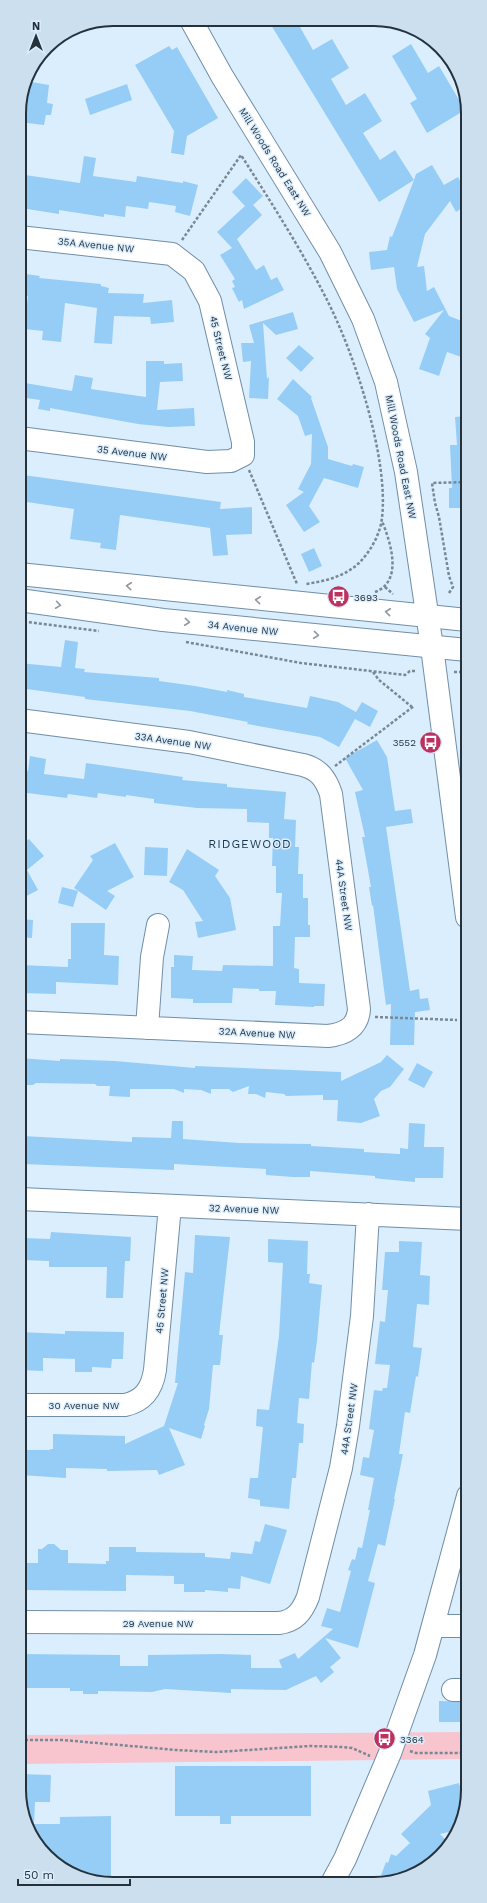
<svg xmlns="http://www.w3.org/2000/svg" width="487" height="1903" font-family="'Work Sans',sans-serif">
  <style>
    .green { fill: #f8c4ce }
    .building { fill: #96cdf7 }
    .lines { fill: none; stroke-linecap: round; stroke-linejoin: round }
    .minor-casing { stroke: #708ea6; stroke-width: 24 }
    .major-casing { stroke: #708ea6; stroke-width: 24 }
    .path { stroke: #788895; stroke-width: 2.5; stroke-dasharray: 3 2; stroke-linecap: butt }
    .minor { stroke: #fff; stroke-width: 22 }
    .major { stroke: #fff; stroke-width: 22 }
    .oneway { stroke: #92989e }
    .labels { text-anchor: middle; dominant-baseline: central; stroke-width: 3; stroke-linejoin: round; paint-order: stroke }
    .street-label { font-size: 10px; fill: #25323c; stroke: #dbeefe }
    .poi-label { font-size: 10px; fill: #25323c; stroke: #dbeefe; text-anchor: start }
    .quarter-label { font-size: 12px; letter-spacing: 1px; fill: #193448; stroke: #dbeefe }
    .rim { fill: none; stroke: #25323c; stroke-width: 2 }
  </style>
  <rect width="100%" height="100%" fill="#dbeefe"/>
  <!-- green -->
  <path class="green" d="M468,1732V1759L20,1764V1735Z"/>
  <!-- building -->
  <path class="building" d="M268,20H296L313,50L332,39L349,68L331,79L346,105L365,93L382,121L363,133L380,160L395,150L414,180L416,174L432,165L444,185L458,177L467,194V205L456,212L450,201L425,234L417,267L424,266L427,291L434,287L449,316L467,323V359L447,352L439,376L419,369L430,338L425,334L444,310L414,322L397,289L394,267L371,270L369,252L387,250L390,236L392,237L414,180L379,202Z
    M411,44L428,73L439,66L465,110L427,133L410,103L417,99L392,56Z
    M169,46L172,50L177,47L218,118L187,136L184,155L171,153L174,131L135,65Z
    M26,81L49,85L47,103L53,104L51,115H46L44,125L19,122V107Z
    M127,84L132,100L90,115L85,99Z
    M84,156L96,158L93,176L136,182L137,176L183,183V181L198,185L190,216L175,212L176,206L149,202L148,209L126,206L125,217L104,214V217L59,210V214L21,208L25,175L80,183Z
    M246,178L263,196L253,205L262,215L237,239L256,270L264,265L271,280L277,277L284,290L244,309L242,300L239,302L232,288L235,287L232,281L235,279L220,255L232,248L217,232L245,206L232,192Z
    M19,273L40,276L39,278L101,284V286L109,288L108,293L144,294L143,303L172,300L174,322L151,324L150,317L114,316L112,344L94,343L97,308L65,303L61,342L42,340L43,331L24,329L28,296L19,295Z
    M293,312L298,329L276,335L263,323L267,379L269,377L268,399L249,398L251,361L243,362L241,343H254L249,325Z
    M299,345L314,358L301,372L286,358Z
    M146,361H164V364L182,363L183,381L160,382L157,410L194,408L195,426L168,427L138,424L50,408V411L38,409L40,400L19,397V382L72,391L75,375L93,378L91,389L146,397Z
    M293,379L312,397L311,398L328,447V459L352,466L353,464L364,467L358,488L324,478L309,506L320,522L304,532L286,505L304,492L298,489L311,464L312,434L305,436L298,416L277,399Z
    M467,416V508H449V488H452L450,445H457L455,417Z
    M23,475L221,502L220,509L252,507V534L226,535L228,555L213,556L210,528L120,515L116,550L100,548L101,543L70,539L74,509L20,501Z
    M314,548L322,566L309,572L301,554Z
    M65,640L78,642L75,668L85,669L84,672L159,678V681L195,686L227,692V690L244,694V697L307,708L310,696L338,702L356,712L362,702L378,711L370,727L355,719L339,747L320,737L247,724L248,722L190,711L85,699V697L19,688V663L61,667Z
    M377,740L387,757L395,811L411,809L413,823L386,827L410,991L419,989L420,999L428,998L430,1010L415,1012L414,1045H390L391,1004L386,1005L373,905L372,906L369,887H371L362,837H365L355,792L363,790L345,758Z
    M30,756L46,759L44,774L84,779L86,763L183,777L182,780L227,784V787L286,792L284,819L296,820L295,847H299L298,874H303V898H308V925H310V937H295L294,968L299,969V983L325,984L324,1006H314V1007L275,1005L276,991H259V989L233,988L232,1003H193V999L171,998V967H174V955L193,956L192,970L222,971L223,965L273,966V926H280L282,893H276V866H272L273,838H269V823L247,822V809L197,808L154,803V799L126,795V797L98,793L97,798L68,794L67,798L19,792V770L28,771Z
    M29,839L44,856L27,870L38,890L19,900V846Z
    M115,843L134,877L107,891L115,896L106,910L74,888L93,860L90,856Z
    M145,847L168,848L167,876L144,875Z
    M187,849L219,870L215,876L230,898L236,930L198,938L195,922L203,921L183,890L169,882Z
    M62,887L78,891L73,907L58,903Z
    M20,919L33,920L32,938L20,937Z
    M71,923H105L104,955L119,956L118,985L56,982V994L20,993V965L68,967V959H71Z
    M387,1055L404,1069L390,1087L381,1091L374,1099L380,1116L361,1123L337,1121L338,1100H323V1095L286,1096L284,1094L266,1092L265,1098L256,1094H248L249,1086L233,1092L229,1089H211V1094L201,1090L184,1089V1093L174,1089H130V1097L109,1096L110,1086H97L95,1084L36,1083L33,1085H20V1058L60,1061V1059L115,1061L195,1068V1066L341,1072V1081L381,1062Z
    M417,1063L433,1072L424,1088L408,1080Z
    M172,1121H183V1139L239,1143L311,1144V1146L364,1149V1152L400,1154V1148L408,1149L409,1123L425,1124L424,1147H444L443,1178H415V1182L382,1179L375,1178V1176L310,1171V1177H293L266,1175V1169L174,1164V1170L22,1164L23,1136L132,1142V1137L171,1138Z
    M51,1232L131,1237L130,1261H125L123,1298H106L107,1267H49V1261L22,1260L23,1238L50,1239Z
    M195,1235L230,1237L219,1335H223L220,1365H213L209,1409L204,1425L205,1426L201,1439L169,1428L185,1465L159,1475L157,1470L107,1471V1469L66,1468V1478L20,1475V1450H50V1449H53V1434L125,1436V1444L164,1426L178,1383H175L185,1272L193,1273Z
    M268,1239L308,1241L307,1274H310L309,1283L322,1285L317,1341L314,1363L312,1362L309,1399L299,1398L297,1423L304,1424L303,1443H299L296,1478H292L289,1509L260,1506V1500L248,1498L250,1478H258L263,1427L256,1426L257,1409L269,1410L279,1336L283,1263L268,1262Z
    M399,1241L422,1242L420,1275L430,1276L429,1305L417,1304L413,1347L422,1348L418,1377L416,1376L410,1413L405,1412L399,1454H403L394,1499H395L385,1546L378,1544L368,1581L375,1583L358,1648L325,1638L341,1658L330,1667L334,1672L321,1683L316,1676L286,1690L231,1689V1693L165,1689L152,1692L98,1691V1694H83V1691H70V1688H20V1654L120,1655V1666H148V1655L221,1654L251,1655V1668H282L279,1660L295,1653L298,1659L333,1629L321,1626L327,1608L340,1612L351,1571L348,1570L352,1559L355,1560L358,1547L362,1548L370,1510H368L374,1478L360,1475L363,1457L369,1458L374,1430L369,1429L374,1390L382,1391L383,1388H387L390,1365L375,1364L380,1321L385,1322L388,1290H382L385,1252H399Z
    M65,1331L124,1332L123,1359H112L111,1368L92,1367V1372H75V1359L43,1358V1371L20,1370V1332L65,1334Z
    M265,1524L287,1530L270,1584L241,1576L240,1589L228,1588V1592L205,1590V1592H184V1584H174V1576L126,1575V1591L20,1590V1563H38V1549H42L48,1544H54L61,1550H68V1563L106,1564V1561H109V1547H136V1552L205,1553V1557L230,1559L231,1552L252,1554L255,1541L260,1542Z
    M439,1701L468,1702V1722H439Z
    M175,1766H311V1816H231V1824H220V1816H175Z
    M20,1774L51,1775L50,1802H35L34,1824H60V1817L111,1816V1882H94L42,1852L20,1802Z
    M459,1783V1785L468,1784V1796L458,1830L440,1834L450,1844L446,1849L421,1872L390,1882L380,1878L386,1862L388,1863L391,1854L396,1856L410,1843L401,1834L431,1805L428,1791Z"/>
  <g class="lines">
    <defs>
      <path id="minor" d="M191,20L222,76L330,252L363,319L386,382L406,472L432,647L467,917
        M19,237L172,254L194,271L210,301L243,442V455L231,461L207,462L19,438
        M19,720L189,742L303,765C319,769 326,779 331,794L359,1009C358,1027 345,1034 328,1036L20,1022
        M147,1028L152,957L158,925
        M20,1199L468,1219
        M20,1405H125C144,1401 152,1389 155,1370L170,1206
        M20,1622L279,1623C295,1621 302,1612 308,1597L341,1468L348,1426L362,1316L368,1214
        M435,1626H468
        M453,1690H468
        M332,1883L345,1859L390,1753L425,1655L468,1496"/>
      <path id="major" d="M19,574L467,620
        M19,600L163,620L467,650"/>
    </defs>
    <!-- minor casing -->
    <use href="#minor" class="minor-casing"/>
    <!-- major casing -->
    <use href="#major" class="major-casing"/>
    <!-- path -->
    <path class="path" d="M182,240L241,155C271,202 301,249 326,298C354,352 389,458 382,518C380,535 370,552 359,563C344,577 325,581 306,584
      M249,470L297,584
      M385,587L393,594
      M375,592C404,581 390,541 382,521
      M449,593L453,587L449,576L439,517L435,503L432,483L467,482
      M19,621L99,631
      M186,642L301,663L405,675L410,671H417
      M373,672L379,680L412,707
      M454,672H463L467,675
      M335,766L414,706
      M375,1017L457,1020
      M20,1740H63L176,1750L217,1752L310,1746L343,1747L352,1748L370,1756
      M410,1751L416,1753H468"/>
    <!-- minor -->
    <use href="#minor" class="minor"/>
    <!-- major -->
    <use href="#major" class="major"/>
  </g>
  <!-- one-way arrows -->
  <defs><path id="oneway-chevron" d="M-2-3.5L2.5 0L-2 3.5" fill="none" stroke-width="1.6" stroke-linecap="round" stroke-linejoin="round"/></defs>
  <g class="oneway">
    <use href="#oneway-chevron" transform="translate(129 586) rotate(-174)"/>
    <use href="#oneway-chevron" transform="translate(258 600) rotate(-174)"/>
    <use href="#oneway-chevron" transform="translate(58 605) rotate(8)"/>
    <use href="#oneway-chevron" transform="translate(388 612) rotate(-174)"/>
    <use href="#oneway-chevron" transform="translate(187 622) rotate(6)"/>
    <use href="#oneway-chevron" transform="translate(316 635) rotate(6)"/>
  </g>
  <!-- icons -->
  <defs>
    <symbol id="bus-disc" viewBox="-11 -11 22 22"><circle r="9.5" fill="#be305e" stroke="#dbeefe"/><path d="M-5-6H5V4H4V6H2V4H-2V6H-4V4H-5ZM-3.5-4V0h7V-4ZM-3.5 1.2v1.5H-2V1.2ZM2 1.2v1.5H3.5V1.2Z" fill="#fff"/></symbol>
  </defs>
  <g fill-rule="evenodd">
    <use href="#bus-disc" x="326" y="584" width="25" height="25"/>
    <use href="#bus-disc" x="418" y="730" width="25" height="25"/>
    <use href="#bus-disc" x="372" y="1726" width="25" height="25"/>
  </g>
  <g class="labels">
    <!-- street labels -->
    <g class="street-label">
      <text transform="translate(275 162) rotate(58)">Mill Woods Road East NW</text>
      <text transform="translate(96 245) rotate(6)">35A Avenue NW</text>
      <text transform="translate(221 348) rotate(76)">45 Street NW</text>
      <text transform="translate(132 453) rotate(7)">35 Avenue NW</text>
      <text transform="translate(401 457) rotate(79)">Mill Woods Road East NW</text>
      <text transform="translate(243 628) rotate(6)">34 Avenue NW</text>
      <text transform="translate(173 741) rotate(8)">33A Avenue NW</text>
      <text transform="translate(344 895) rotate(82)">44A Street NW</text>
      <text transform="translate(257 1033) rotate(3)">32A Avenue NW</text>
      <text transform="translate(244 1209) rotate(2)">32 Avenue NW</text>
      <text transform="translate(162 1301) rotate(-85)">45 Street NW</text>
      <text x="84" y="1405">30 Avenue NW</text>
      <text transform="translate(349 1419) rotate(-82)">44A Street NW</text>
      <text x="158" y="1623">29 Avenue NW</text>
    </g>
    <!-- poi labels -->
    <g class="poi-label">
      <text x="354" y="597">3693</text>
      <text x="416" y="742" text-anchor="end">3552</text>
      <text x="400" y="1739">3364</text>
    </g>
    <!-- quarter labels -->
    <g class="quarter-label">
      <text x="250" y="844">RIDGEWOOD</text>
    </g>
  </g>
  <!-- crop -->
  <path d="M0 0H487V1903H0ZM113 26H374A87 87 0 0 1 461 113V1790A87 87 0 0 1 374 1877H113A87 87 0 0 1 26 1790V113A87 87 0 0 1 113 26Z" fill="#ccdfee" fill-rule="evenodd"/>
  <path class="rim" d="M113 26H374A87 87 0 0 1 461 113V1790A87 87 0 0 1 374 1877H113A87 87 0 0 1 26 1790V113A87 87 0 0 1 113 26Z"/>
  <!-- north arrow -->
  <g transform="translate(36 36)" stroke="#dbeefe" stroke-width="3" paint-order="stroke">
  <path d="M0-3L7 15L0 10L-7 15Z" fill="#25323c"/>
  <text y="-6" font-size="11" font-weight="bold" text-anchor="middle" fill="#25323c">N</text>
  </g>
  <!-- scale -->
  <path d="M18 1879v6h112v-6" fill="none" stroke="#25323c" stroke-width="2"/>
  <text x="24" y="1879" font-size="12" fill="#25323c" stroke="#dbeefe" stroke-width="3" paint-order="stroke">50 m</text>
</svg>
